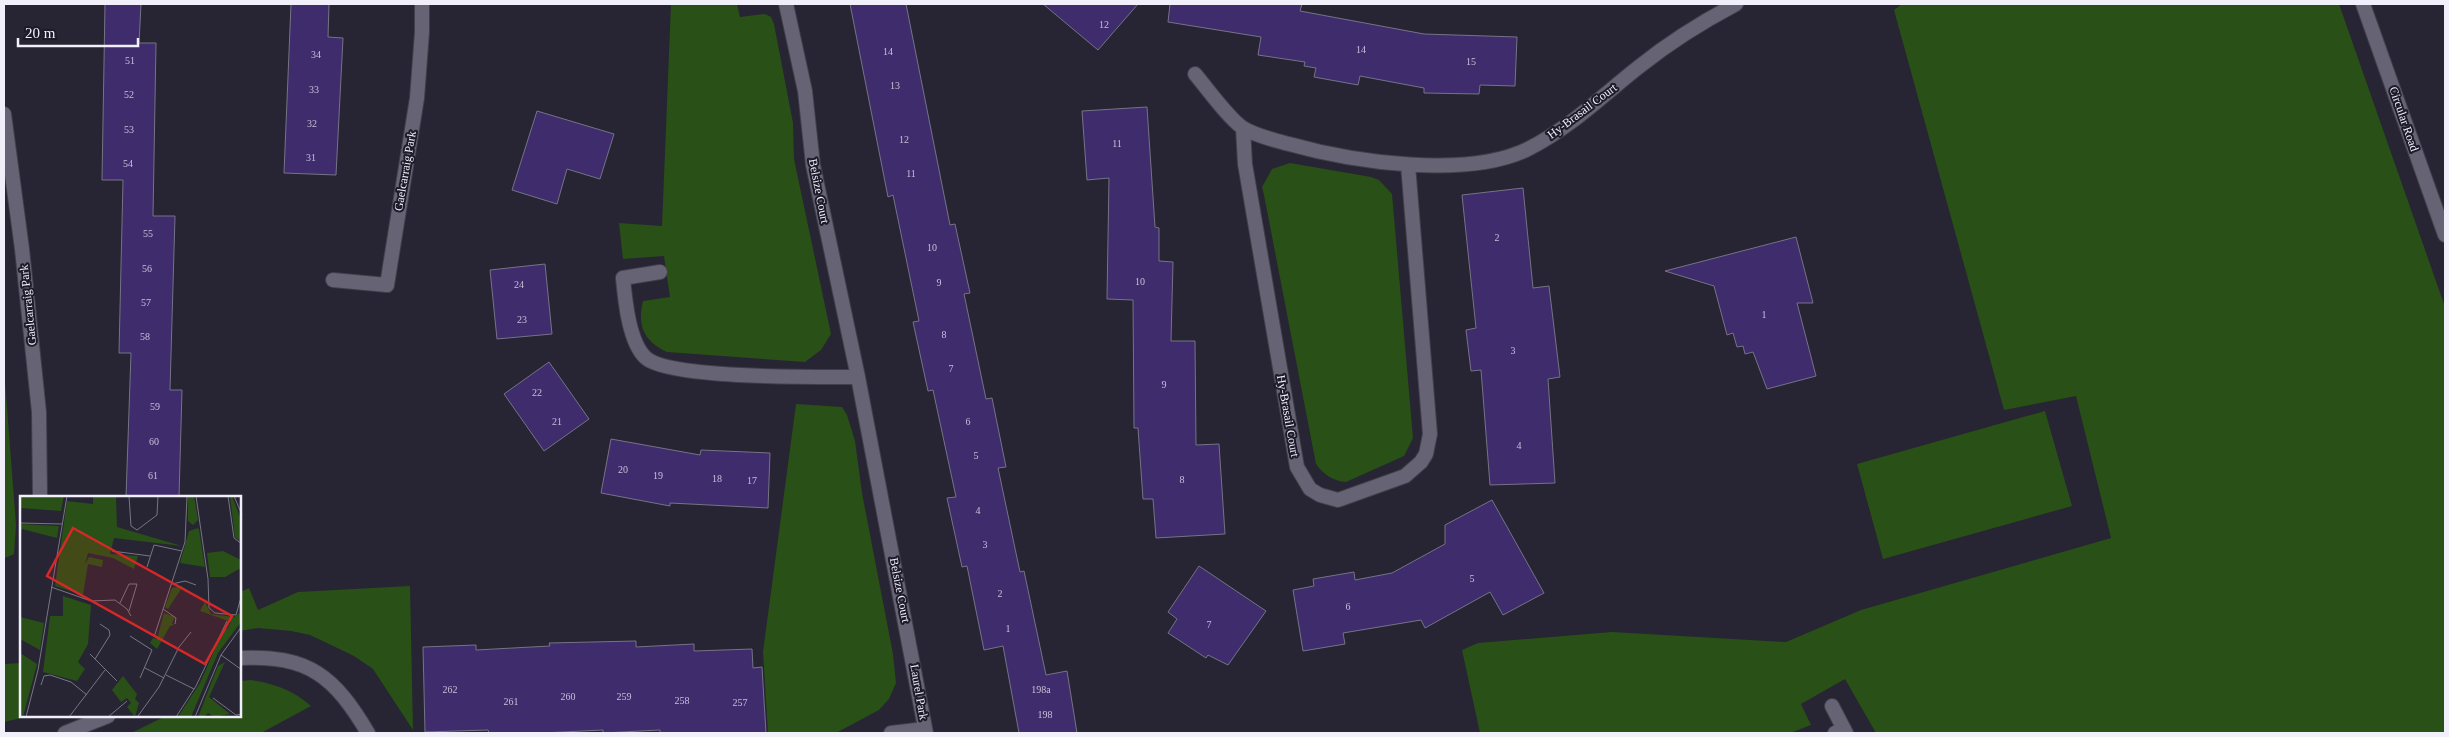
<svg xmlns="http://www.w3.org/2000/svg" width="2449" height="737" font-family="'Times New Roman',serif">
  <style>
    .green { fill: #295016 }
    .building { fill: #3f2c6d; stroke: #767385 }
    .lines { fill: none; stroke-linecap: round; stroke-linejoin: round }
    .service-casing { stroke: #423f4c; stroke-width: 16 }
    .minor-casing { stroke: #423f4c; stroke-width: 16 }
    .tertiary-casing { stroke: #423f4c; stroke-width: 16 }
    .service { stroke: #666375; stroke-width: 14 }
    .minor { stroke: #666375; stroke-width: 14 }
    .tertiary { stroke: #666375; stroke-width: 14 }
    .labels { text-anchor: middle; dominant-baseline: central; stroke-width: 4; stroke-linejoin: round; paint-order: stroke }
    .number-label { font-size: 10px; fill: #c4bfd7 }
    .street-label { font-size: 12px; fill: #f1f0fa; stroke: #1d1a29 }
    .inset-road { fill: none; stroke: #787683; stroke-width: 1 }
    .view { fill: #d62828; fill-opacity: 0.15; stroke: #d62828; stroke-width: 2.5 }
    .inset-edge { fill: none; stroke: #f1f0fa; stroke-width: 2.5 }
  </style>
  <rect width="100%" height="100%" fill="#272433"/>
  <!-- green -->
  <path class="green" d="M671,4H737L740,17L765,14L771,17L774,24L793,123L794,159L831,334L821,350L805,362L667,352C644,341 637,326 643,301L670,297L664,256L623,259L619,223L662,226Z
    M1902,4H2339L2445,307V733H1876L1845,679L1801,704L1811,725L1790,733H1480L1462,650L1478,643L1612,632L1786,642L1861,610L2111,538L2076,396L2004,410L1894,10Z
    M1290,163L1371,177L1379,180L1392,194L1413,438L1404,456L1346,482C1333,481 1324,475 1316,464L1264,195L1262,187L1272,169Z
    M4,368L16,525L14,554L5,558Z
    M796,404L842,407L847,415L855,441L862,493L893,654L896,683L889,699L879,710L836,733H768L763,652Z
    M2045,411L2072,506L1883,559L1857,464Z
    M410,586L413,730L373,669L354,656L310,635L291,631L258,628L240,631V592L249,588L258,610L298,592Z
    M21,663V716H30L4,722V664Z
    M251,680C275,684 293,690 311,706L261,733H131L166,716H240V681Z"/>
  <!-- building -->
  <path class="building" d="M105,4H141L139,43H156L153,216H175L170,390H182L179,497H126L131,353H119L123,180H102Z
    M291,4H329L328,37L343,38L336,175L284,173Z
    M850,4H906L950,225L955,224L970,293L964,294L986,399L992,398L1006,467L998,468L1020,572L1024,571L1046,675L1067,671L1077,733H1019L1003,646L984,650L967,566L962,567L947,498L956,497L933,390L928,391L913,322L919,321L893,195L888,197Z
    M1043,4H1138L1098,50Z
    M1170,4H1302L1300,11L1424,34L1517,37L1515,86L1480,85L1479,94L1424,93V88L1360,76L1358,85L1314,77L1316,68L1304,66L1305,62L1258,55L1261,37L1168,22Z
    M1147,107L1155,227L1159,228V261L1173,262L1171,341H1195L1196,445L1219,444L1225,534L1156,538L1153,499H1143L1138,428H1134L1133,300L1107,299L1109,178L1087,180L1082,111Z
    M537,111L614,134L600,179L567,169L557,204L512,190Z
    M1523,188L1533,288L1549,286L1560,377L1548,379L1555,483L1490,485L1481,370L1471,371L1466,330L1476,328L1462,195Z
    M1796,237L1813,303H1797L1816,376L1767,389L1753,352L1745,354L1743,346L1737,347L1733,333L1727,335L1714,286L1665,271Z
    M545,264L552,334L497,339L490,270Z
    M549,362L589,419L544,451L504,394Z
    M611,439L700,455L701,450L770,453L768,508L670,503V506L601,493Z
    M1492,500L1544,593L1503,615L1490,592L1425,628L1421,620L1343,633L1345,644L1303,651L1293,590L1314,586L1313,579L1354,572L1355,580L1392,573L1445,544V525Z
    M1199,566L1266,611L1228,665L1208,655L1206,658L1168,633L1177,619L1168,612Z
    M636,641V647L694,644V651L752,649L753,668L762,667L766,733H660V730L603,733V730L542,733H489L488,730L425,732L423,647L476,645V650L550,646L549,643Z"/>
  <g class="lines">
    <defs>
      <path id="service" d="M623,278L660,272
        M333,280L387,285
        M1832,706L1846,733"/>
      <path id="minor" d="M786,4L805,91L813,165L858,377L926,733
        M1195,74C1207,88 1228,118 1243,128C1256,136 1274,140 1289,144C1353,162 1467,179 1528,149C1570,128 1604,94 1640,66C1670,42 1702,22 1736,4
        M4,114L22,249L39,412L40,497
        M1243,128L1245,164L1297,467L1310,489L1320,495L1338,500L1405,476L1421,462L1426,454L1430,434L1408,165
        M623,278C625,300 629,343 646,358C670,379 821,377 858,377
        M387,285L417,98L422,32V4
        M240,658C309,655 334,676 368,733
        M65,733L108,716
        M891,733L925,729
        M1835,733L1844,729"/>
      <path id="tertiary" d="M2363,4L2445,235"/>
    </defs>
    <!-- service casing -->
    <use href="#service" class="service-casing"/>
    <!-- minor casing -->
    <use href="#minor" class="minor-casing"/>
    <!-- tertiary casing -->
    <use href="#tertiary" class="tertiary-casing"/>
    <!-- service -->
    <use href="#service" class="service"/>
    <!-- minor -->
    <use href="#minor" class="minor"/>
    <!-- tertiary -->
    <use href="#tertiary" class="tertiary"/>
  </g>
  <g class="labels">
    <!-- number labels -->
    <g class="number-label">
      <text x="1104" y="24">12</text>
      <text x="1361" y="49">14</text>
      <text x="888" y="51">14</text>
      <text x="316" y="54">34</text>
      <text x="130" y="60">51</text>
      <text x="1471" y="61">15</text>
      <text x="895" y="85">13</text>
      <text x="314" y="89">33</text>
      <text x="129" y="94">52</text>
      <text x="312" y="123">32</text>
      <text x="129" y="129">53</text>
      <text x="904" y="139">12</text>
      <text x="1117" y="143">11</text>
      <text x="311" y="157">31</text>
      <text x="128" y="163">54</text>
      <text x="911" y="173">11</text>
      <text x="148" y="233">55</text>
      <text x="1497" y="237">2</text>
      <text x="932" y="247">10</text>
      <text x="147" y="268">56</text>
      <text x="1140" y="281">10</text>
      <text x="939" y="282">9</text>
      <text x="519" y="284">24</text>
      <text x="146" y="302">57</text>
      <text x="1764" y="314">1</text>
      <text x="522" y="319">23</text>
      <text x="944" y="334">8</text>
      <text x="145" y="336">58</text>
      <text x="1513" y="350">3</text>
      <text x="951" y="368">7</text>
      <text x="1164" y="384">9</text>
      <text x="537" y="392">22</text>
      <text x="155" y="406">59</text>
      <text x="557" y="421">21</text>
      <text x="968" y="421">6</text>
      <text x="154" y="441">60</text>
      <text x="1519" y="445">4</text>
      <text x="976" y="455">5</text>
      <text x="623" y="469">20</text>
      <text x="153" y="475">61</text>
      <text x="658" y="475">19</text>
      <text x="717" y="478">18</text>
      <text x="1182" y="479">8</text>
      <text x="752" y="480">17</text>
      <text x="978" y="510">4</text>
      <text x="985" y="544">3</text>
      <text x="1472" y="578">5</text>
      <text x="1000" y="593">2</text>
      <text x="1348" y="606">6</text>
      <text x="1209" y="624">7</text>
      <text x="1008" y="628">1</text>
      <text x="450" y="689">262</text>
      <text x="1041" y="689">198a</text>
      <text x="568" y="696">260</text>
      <text x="624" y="696">259</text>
      <text x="682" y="700">258</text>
      <text x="511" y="701">261</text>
      <text x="740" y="702">257</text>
      <text x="1045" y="714">198</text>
    </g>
    <!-- street labels -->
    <g class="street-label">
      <text transform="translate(1582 111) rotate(-37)">Hy-Brasail Court</text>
      <text transform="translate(2404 119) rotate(71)">Circular Road</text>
      <text transform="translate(405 171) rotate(-80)">Gaelcarraig Park</text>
      <text transform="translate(819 191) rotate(79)">Belsize Court</text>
      <text transform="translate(28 305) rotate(-96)">Gaelcarraig Park</text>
      <text transform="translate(1288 416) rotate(80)">Hy-Brasail Court</text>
      <text transform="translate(900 590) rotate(79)">Belsize Court</text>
      <text transform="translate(919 692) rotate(80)">Laurel Park</text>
    </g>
  </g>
  <!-- overview -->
  <g transform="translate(20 496)">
    <rect width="221" height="221" fill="#272433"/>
    <path d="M0,0H44L41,15L0,12ZM73,0H96L97,31L162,50L94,42L90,58L118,60L114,73L93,62L68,57L65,68L69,61L83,64L82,71L68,68L63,99L35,90L47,5L73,8ZM168,0H174L178,24L173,29L168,25ZM210,0H212L221,24V46L215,41ZM0,28L39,30L37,42L2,33L0,39ZM178,32L179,34L185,71L160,67L169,35ZM203,55L221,64V72L205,81H190L187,57ZM163,90L148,113L145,111L152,92ZM43,100L71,109L68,148L58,166L65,173L57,185L23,176L30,120H43ZM221,103V126L198,157L171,221H158L180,187L204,132L207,133L211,126L180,115L185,106L191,118L214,121L221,116ZM144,117L155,121L152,127L154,129L150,130L137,153L130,147L133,142L137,143ZM0,121L24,127L20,154L0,143ZM0,157L17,168L3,221L0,219ZM205,166L189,201L210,218L194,221L188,217L184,221H178L198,170ZM103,180L117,198L115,203L119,207L115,221L107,211L111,207L107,202L101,206L92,194Z" fill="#295016"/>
    <path class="inset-road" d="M109,0L111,30L117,34L137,19L138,0M176,0L188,83L189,112L195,117L216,119L222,98M208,0L214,42L222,48M214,0L222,19M0,27L42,28M92,55L130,60M127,71L134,49L162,55M152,88L165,85L176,89M31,91L71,105L95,104L107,113L111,120M100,107L109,88H117L109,115M143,113L156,122L155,128M110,140L132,154L120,182M134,141L165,46L167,0M70,158L97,185M201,159L222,174M75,163L90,139L89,134L80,128M125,172L144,182M146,179L174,193M21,189L24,180L30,179L51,186L67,199M193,202L216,219L222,218M118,220L139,191L159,151L171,136M6,221L18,174L47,0M49,221L85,174M88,221L107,205M156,221L176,190L207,125M175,221L201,159L222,130"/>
    <path class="view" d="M53,32L212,120L185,168L27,80Z"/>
    <rect width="221" height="221" class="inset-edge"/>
  </g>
  <!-- border -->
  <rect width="2449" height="737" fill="none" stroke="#f1f0fa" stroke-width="10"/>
  <!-- scale -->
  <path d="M18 38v8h120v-8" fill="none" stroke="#f1f0fa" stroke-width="2.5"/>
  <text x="25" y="38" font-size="15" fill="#f1f0fa" stroke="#1d1a29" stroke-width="4" paint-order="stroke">20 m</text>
</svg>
